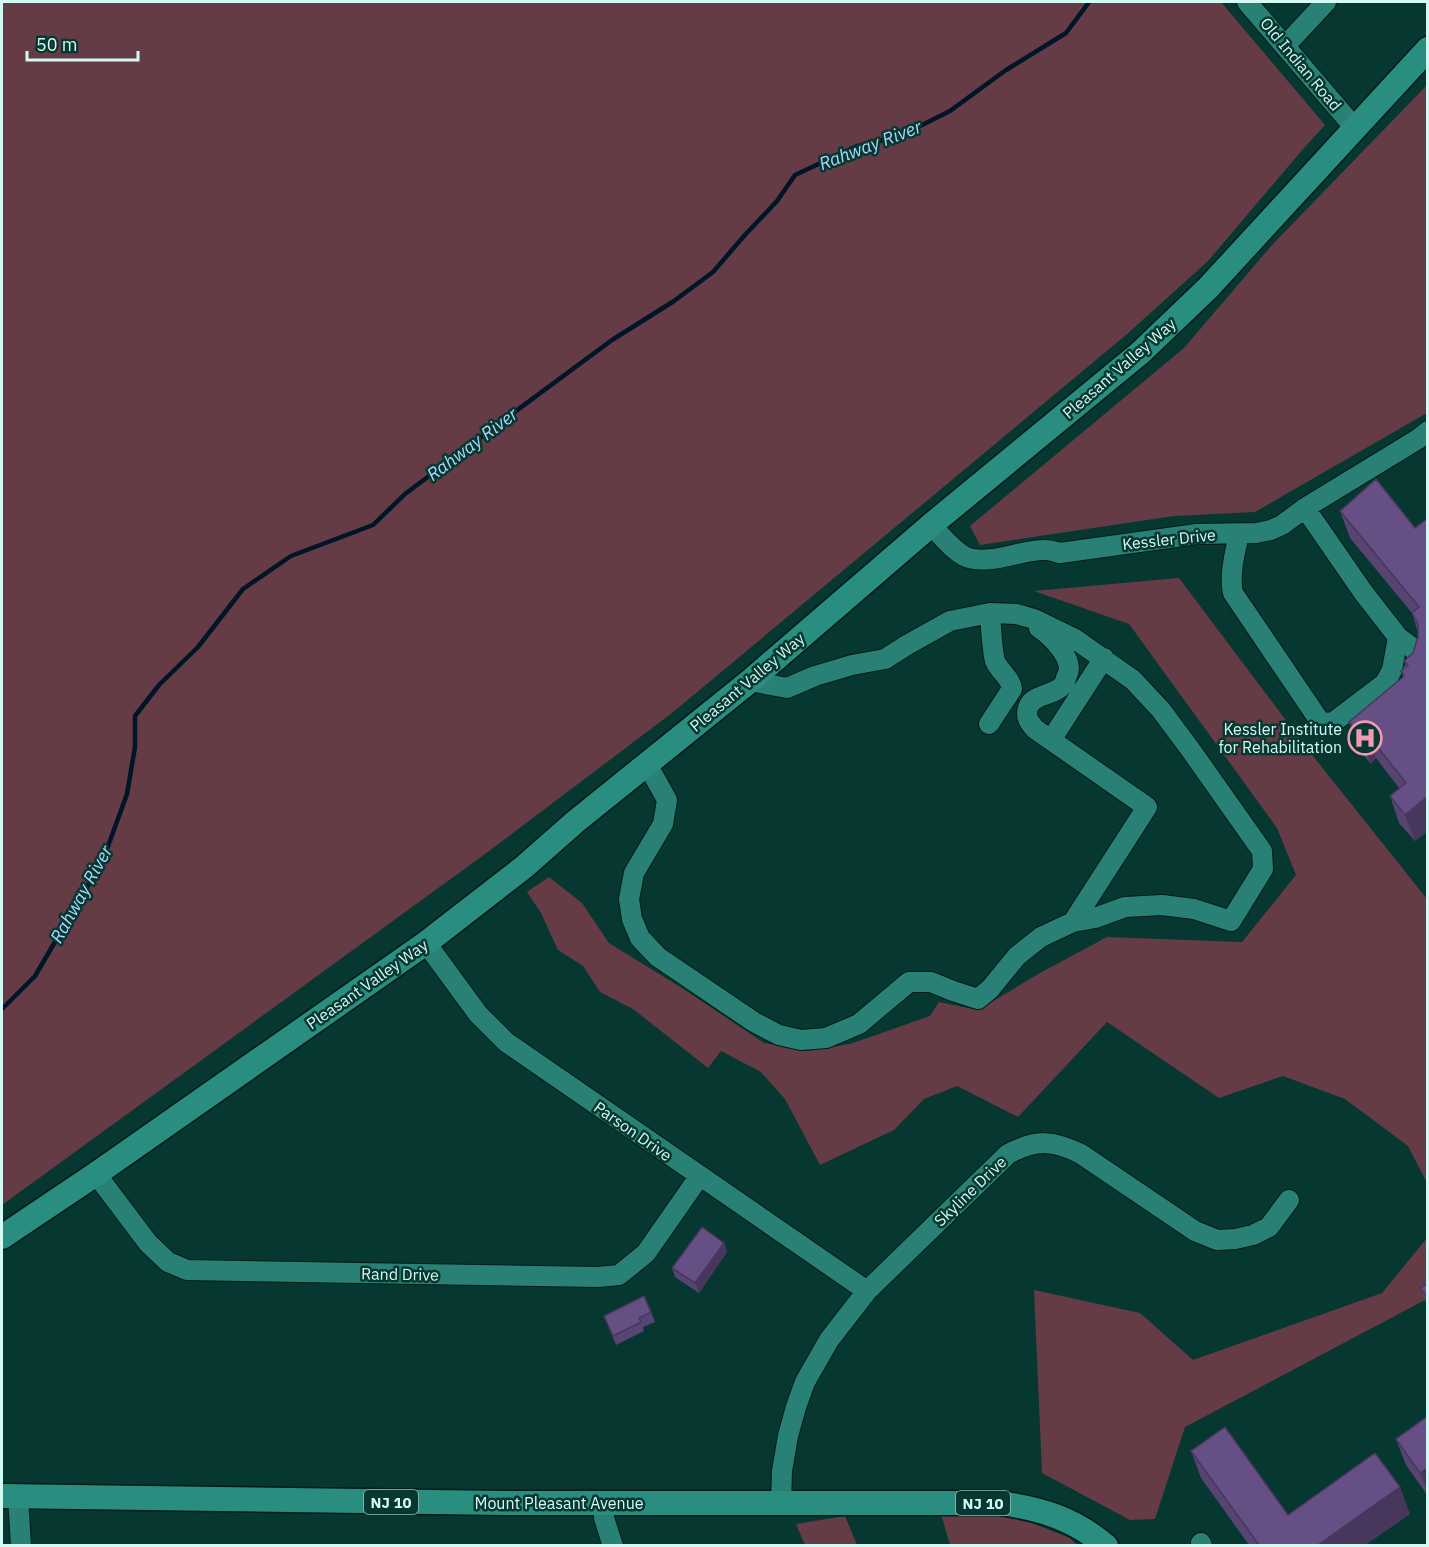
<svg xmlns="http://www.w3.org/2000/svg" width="1429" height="1547" font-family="'IBM Plex Sans',sans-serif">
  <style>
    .green { fill: #653b46 }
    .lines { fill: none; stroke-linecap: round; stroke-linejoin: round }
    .stream { stroke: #001528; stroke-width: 4.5 }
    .minor-casing { stroke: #021c18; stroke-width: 22 }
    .major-casing { stroke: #021c18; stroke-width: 27 }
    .minor { stroke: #298074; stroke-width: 20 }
    .major { stroke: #298d7f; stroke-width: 24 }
    .wall { fill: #574472 }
    .shaded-wall { fill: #47375c }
    .building { fill: #654f84; stroke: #47375c; stroke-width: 1.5 }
    .labels { text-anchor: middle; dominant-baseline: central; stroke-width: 5; stroke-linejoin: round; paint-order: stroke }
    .shield { fill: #073731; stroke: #96c0b9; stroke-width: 1.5 }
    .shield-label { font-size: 15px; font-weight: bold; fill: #d3faf3 }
    .street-label { font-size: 16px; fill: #d3faf3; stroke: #073731 }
    .poi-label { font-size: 16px; fill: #d3faf3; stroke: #073731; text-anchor: end }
    .water-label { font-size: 18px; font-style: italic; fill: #acdafe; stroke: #073731 }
  </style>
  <rect width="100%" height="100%" fill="#073731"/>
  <!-- green -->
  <path class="green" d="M2,2H1221L1325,125L1303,149L1208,261L1126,335L672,713L485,854L2,1205Z
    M1427,85V413L1255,512L1174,516L980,545L970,526L1184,348L1272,245Z
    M1179,578L1309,751L1427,899V1183L1408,1146L1345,1099L1283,1076L1219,1098L1107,1022L1018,1117L957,1086L924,1099L894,1130L820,1165L785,1099L761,1072L721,1051L708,1068L633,1009L600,992L583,966L558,950L541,913L527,892L549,877L582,903L609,943L685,990L764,1043L807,1051L850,1044L930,1016L939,1002L978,1010L1040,973L1107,937L1242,942L1296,875L1277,828L1129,624L1034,591Z
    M1427,1238L1428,1297L1425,1300L1185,1427L1155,1519L1130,1520L1042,1473L1034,1290L1140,1313L1193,1360L1382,1293Z
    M941,1514L1014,1516L1070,1538L1077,1545H950Z
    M845,1516L857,1545H805L796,1524Z"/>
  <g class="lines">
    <!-- stream -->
    <path class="stream" d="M2,1009L35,976L103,860L127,794L135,747V716L159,685L198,647L243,589L291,556L373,525L405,494L493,428L612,340L674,301L713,272L744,236L777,201L795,175L857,146L900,136L950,111L1006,70L1066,33L1089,2"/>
    <defs>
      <path id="minor" d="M1247,2L1354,127
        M1285,46L1326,2
        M1305,508L1363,592L1398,637L1409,645L1416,652L1417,657L1415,667L1412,673
        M931,525C941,535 953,551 966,557C990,566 1022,549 1046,550C1051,550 1056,552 1060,553L1197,534L1256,533L1271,530L1282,525L1305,508L1418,439L1428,431
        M1239,534C1235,553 1229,574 1233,593L1319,720C1324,723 1328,724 1335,721L1385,683L1392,670L1398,637
        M1039,628C1051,636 1069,654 1069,669C1069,672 1067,675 1066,678C1065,683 1066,683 1062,686C1053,696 1032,694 1028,708C1025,717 1029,722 1035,729L1147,807L1073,922
        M989,724L1012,689C1011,678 999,671 995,661C992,651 991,625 990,613
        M1051,740L1104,658
        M647,764L667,800L663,824L634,873L629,899L632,919L640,938L658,957L754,1022L779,1035L801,1040L826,1038L859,1024L909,982H931L953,991L978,999L990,989L1017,956L1041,937L1073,922L1095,918L1125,907L1162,905L1194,909L1231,921L1263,869L1262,851L1190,749L1161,710L1133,680L1075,639L1034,619L1017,614L990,613L950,621L907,645L885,659L852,665L815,676L787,688L750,681
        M426,943L478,1014L506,1042L867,1291
        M96,1174L148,1243L168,1262L187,1270L598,1277L619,1275L646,1253L699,1177
        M18,1496L21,1546
        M604,1504V1518L613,1546
        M781,1504L782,1471L788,1436L796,1407L805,1382L829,1340L867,1291L1008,1154C1036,1139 1053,1140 1081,1154L1195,1231L1217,1240L1235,1239L1253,1235L1269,1227L1289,1200
        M1201,1543L1202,1546"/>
      <path id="major" d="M2,1237L96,1174L426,943L524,867L575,822L750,681L931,525L1140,353L1208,288L1428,49
        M2,1496L503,1503H1000C1041,1509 1073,1518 1106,1546"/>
    </defs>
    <!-- minor casing -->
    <use href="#minor" class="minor-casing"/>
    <!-- major casing -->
    <use href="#major" class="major-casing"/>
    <!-- minor -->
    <use href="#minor" class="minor"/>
    <!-- major -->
    <use href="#major" class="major"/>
  </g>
  <!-- wall -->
  <path class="wall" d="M1340,511L1415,528L1428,518V831L1415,841L1399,823L1390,796L1399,788L1376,758L1371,764L1358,748L1349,722L1403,677L1401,671L1406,667L1404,661L1413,653L1418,637V632L1412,613L1350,538Z
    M724,1243L727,1252L699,1293L675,1277L672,1268Z
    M1428,1283V1307L1420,1288Z
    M651,1312L655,1322L643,1327L644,1331L616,1345L604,1316Z
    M1428,1416V1496L1406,1465L1396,1439Z
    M1191,1451L1288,1515L1410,1514L1365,1545H1249L1201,1478Z"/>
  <!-- shaded-wall -->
  <path class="shaded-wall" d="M1366,732L1376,758L1371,764L1361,737Z
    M1428,796V831L1415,841L1405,815Z
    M724,1243L727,1252L699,1293L695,1283Z
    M1428,1468V1492L1420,1473Z
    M1400,1487L1410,1514L1365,1545H1318Z"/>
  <!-- building -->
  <path class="building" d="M1376,479L1415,528L1428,518V796L1405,815L1390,796L1406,783L1366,732L1361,737L1349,722L1404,676L1401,671L1408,665L1404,661L1413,653L1418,637V624L1412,613L1419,607L1340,511Z
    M702,1227L724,1243L695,1283L672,1268Z
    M1428,1283V1298L1420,1288Z
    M644,1296L651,1312L639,1318L641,1322L613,1336L604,1316Z
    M1428,1416V1468L1420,1473L1396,1439Z
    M1225,1427L1288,1515L1375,1453L1400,1487L1318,1545H1259L1191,1451Z"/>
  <!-- icons -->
  <defs>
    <symbol id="hospital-ring" viewBox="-11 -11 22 22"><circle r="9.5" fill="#073731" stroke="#f19ab1" stroke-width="1.5"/><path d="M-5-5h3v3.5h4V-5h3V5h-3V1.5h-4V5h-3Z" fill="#f19ab1"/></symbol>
  </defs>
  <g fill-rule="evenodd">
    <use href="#hospital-ring" x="1346" y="719" width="38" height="38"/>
  </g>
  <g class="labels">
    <!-- shield labels -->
    <g class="shield">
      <rect x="364" y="1490" width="54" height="24" rx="4.5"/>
      <rect x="956" y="1491" width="54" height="24" rx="4.5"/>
    </g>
    <g class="shield-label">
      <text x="391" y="1502">NJ 10</text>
      <text x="983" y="1503">NJ 10</text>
    </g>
    <!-- street labels -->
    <g class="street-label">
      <text transform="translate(1301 64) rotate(50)">Old Indian Road</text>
      <text transform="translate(1119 368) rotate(-41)">Pleasant Valley Way</text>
      <text transform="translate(1169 539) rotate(-6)">Kessler Drive</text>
      <text transform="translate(747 682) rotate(-40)">Pleasant Valley Way</text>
      <text transform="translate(367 984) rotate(-35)">Pleasant Valley Way</text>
      <text transform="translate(633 1131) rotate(35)">Parson Drive</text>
      <text transform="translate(970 1191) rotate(-44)">Skyline Drive</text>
      <text transform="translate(400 1274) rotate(1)">Rand Drive</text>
      <text x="559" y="1503">Mount Pleasant Avenue</text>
    </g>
    <!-- poi labels -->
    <g class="poi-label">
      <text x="1342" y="729">Kessler Institute<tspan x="1342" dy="18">for Rehabilitation</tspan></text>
    </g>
    <!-- water labels -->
    <g class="water-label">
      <text transform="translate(870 145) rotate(-21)">Rahway River</text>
      <text transform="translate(472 444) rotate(-37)">Rahway River</text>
      <text transform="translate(81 894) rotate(-61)">Rahway River</text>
    </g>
  </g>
  <!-- border -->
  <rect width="1429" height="1547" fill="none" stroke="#d3faf3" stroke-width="6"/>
  <!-- scale -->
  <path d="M27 51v9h111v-9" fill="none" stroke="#d3faf3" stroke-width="3"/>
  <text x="36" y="51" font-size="18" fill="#d3faf3" stroke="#073731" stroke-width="4.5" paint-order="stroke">50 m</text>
</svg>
